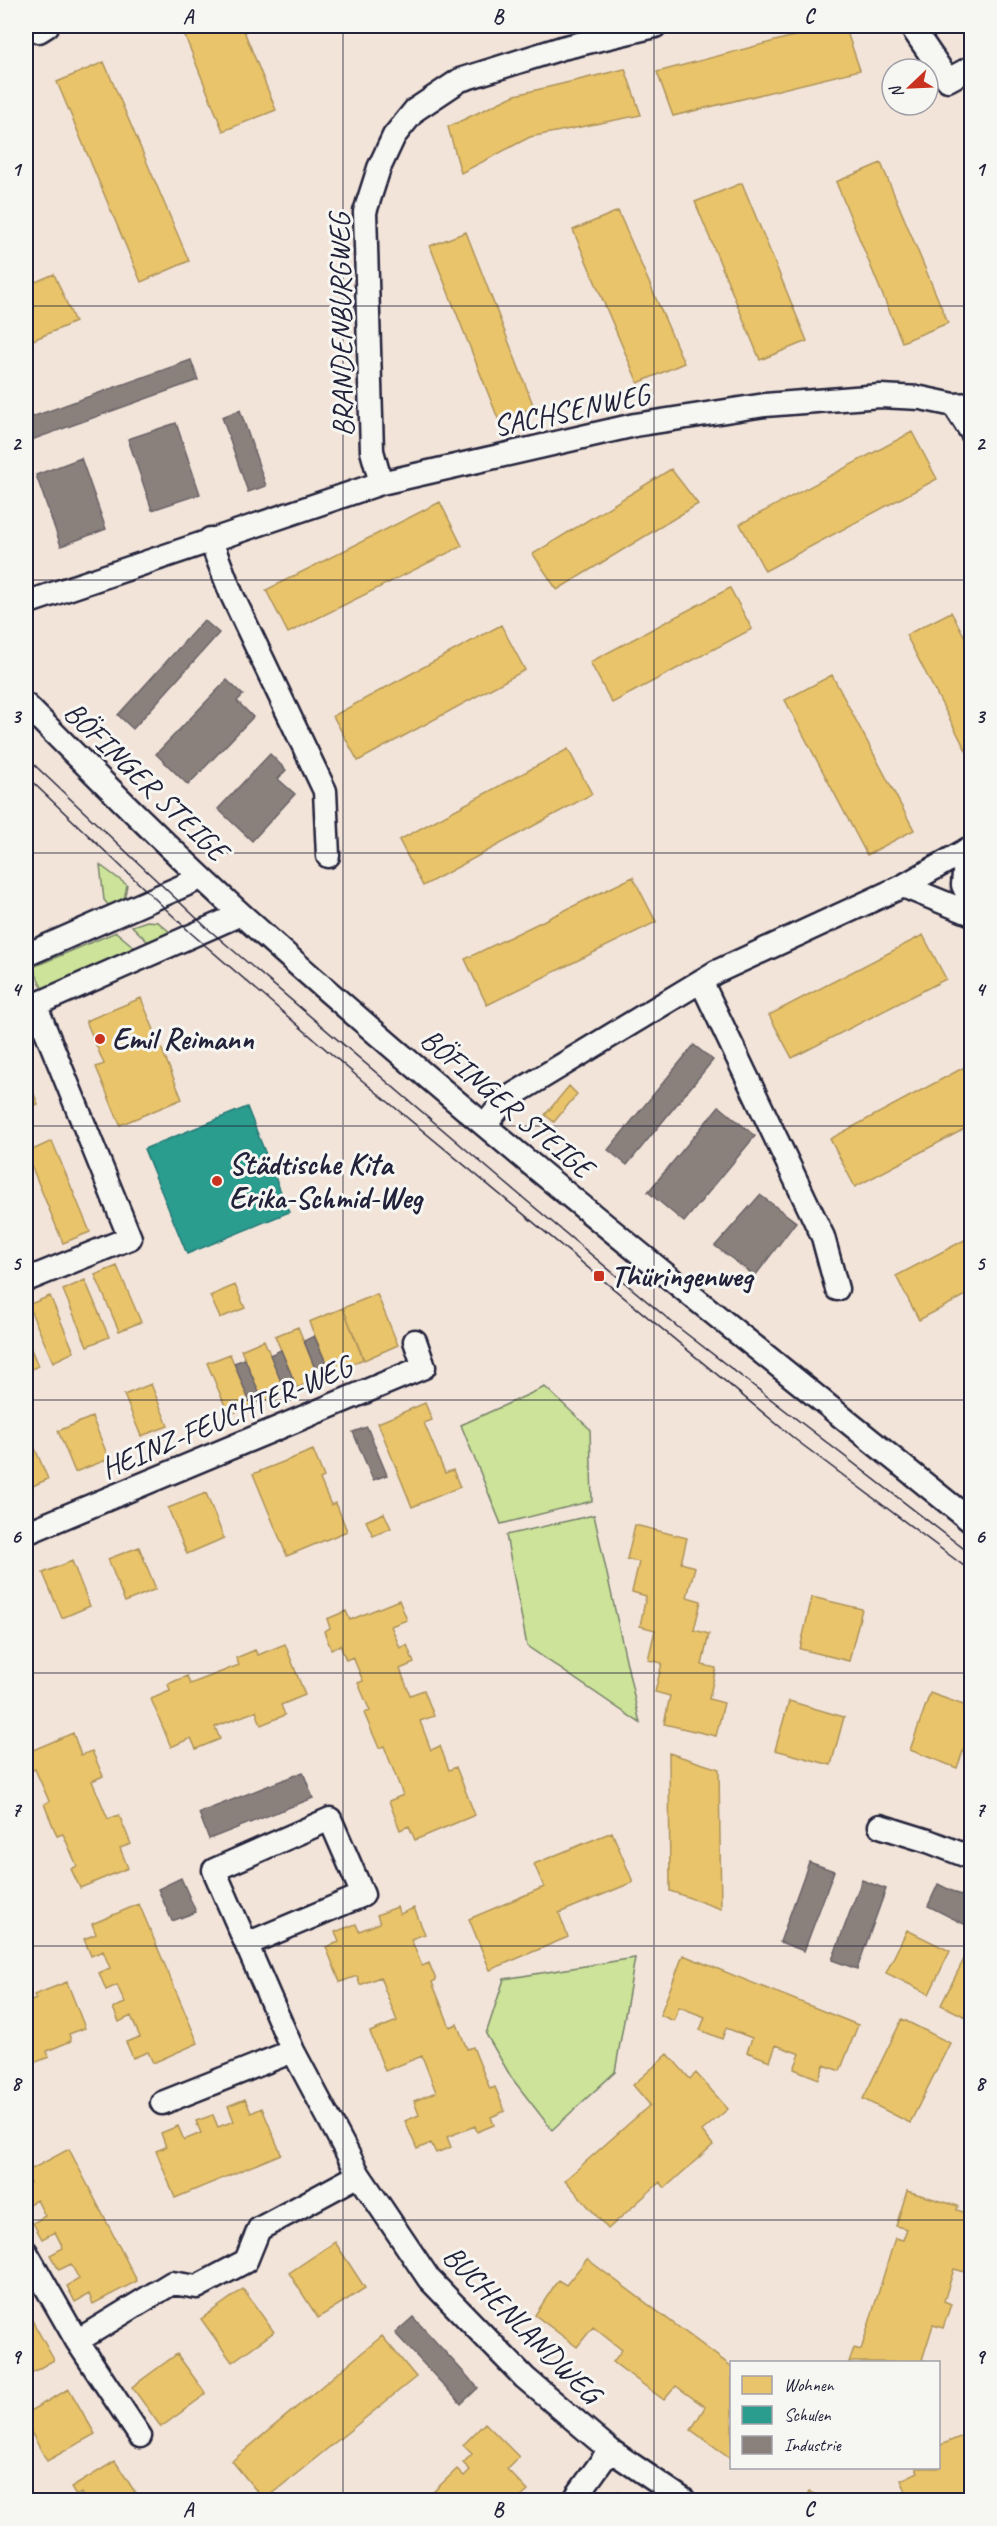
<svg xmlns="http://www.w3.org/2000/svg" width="997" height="2526" font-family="Caveat,sans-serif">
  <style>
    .green { fill: #cce399; stroke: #77826a; stroke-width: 1.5 }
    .homes { fill: #e9c46a; stroke: #ad935c; stroke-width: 1.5 }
    .schools { fill: #2a9d8f; stroke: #287876; stroke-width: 1.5 }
    .industry { fill: #8a817c; stroke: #6b6468; stroke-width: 1.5 }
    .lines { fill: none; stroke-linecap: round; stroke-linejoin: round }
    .minor-casing { stroke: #22223b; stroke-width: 27 }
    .minor { stroke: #f6f6f2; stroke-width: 22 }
    .tram { stroke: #22223b; stroke-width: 1.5 }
    .grid { fill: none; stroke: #22223b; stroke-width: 1.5; stroke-opacity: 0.55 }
    .poi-dot { fill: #c8321e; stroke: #f6f6f2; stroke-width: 2 }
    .labels { text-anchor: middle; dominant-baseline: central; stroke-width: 6; stroke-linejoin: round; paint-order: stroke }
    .street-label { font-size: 30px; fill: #22223b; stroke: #f6f6f2 }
    .poi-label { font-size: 30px; font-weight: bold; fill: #22223b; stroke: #f6f6f2; text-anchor: start }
    .neatline { fill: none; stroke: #22223b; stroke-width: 2 }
    .grid-label { font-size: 20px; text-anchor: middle; font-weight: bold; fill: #22223b }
  </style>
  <rect width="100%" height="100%" fill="#f3e4d9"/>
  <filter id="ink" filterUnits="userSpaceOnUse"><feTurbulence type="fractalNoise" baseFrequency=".0167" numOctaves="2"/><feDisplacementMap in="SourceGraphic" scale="12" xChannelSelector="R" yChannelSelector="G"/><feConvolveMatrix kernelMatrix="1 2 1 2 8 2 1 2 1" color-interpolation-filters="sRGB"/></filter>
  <g filter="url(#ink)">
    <!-- green -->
    <path class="green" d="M100,865L127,885L124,900L110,907L104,900Z
      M147,921L158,922L172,934L153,947L132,926Z
      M116,932L140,952L44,992L33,967Z
      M545,1387L590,1429L592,1501L501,1524L461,1425Z
      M594,1515L640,1723L527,1646L506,1535Z
      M635,1958L615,2072L552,2130L511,2077L486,2034L504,1979Z"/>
    <!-- homes -->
    <path class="homes" d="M181,26H242L276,110L223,131Z
      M832,26H845L860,70L673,116L657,72Z
      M104,62L189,261L141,282L57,82Z
      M625,69L641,115L530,137L461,173L448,127L515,95Z
      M881,163L948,323L902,342L836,182Z
      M742,183L807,341L760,360L695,202Z
      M618,211L684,363L638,383L573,230Z
      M466,232L534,407L499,421L430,246Z
      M54,274L75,322L26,343V286Z
      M912,432L937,479L765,571L740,524Z
      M671,469L698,504L557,590L533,554Z
      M440,502L462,546L288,633L266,590Z
      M730,588L752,629L612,703L590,662Z
      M951,612L972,650V762L906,635Z
      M501,625L525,670L358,761L333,716Z
      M832,675L914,830L867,855L785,700Z
      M568,749L592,794L423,886L399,840Z
      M633,877L656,922L487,1005L465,959Z
      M923,935L946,979L792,1058L769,1015Z
      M141,998L182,1099L120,1125L96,1067L104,1064L86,1021Z
      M972,1063V1125L855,1187L830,1139Z
      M26,1074L38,1104L26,1109Z
      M569,1086L577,1094L554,1122L545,1115Z
      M52,1141L90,1232L63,1243L26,1153Z
      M972,1236V1292L919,1320L896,1276Z
      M117,1266L141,1322L119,1331L95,1275Z
      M85,1280L109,1337L87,1346L63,1290Z
      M235,1285L245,1308L220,1318L210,1296Z
      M377,1294L398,1345L364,1360L343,1308Z
      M50,1296L74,1352L53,1362L28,1305Z
      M343,1308L363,1359L331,1374L309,1322Z
      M298,1327L319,1378L297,1388L275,1336Z
      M26,1337L38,1366L26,1372Z
      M264,1340L285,1391L263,1402L241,1350Z
      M230,1354L251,1405L229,1415L207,1363Z
      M151,1384L168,1426L141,1436L124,1395Z
      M425,1403L432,1420L424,1423L445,1473L453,1470L460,1487L412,1507L378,1423Z
      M92,1417L109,1459L75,1472L58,1431Z
      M31,1439L48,1479L26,1489V1442Z
      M313,1450L324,1477L320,1479L331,1505L336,1503L347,1531L287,1556L253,1474Z
      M206,1493L224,1538L187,1554L168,1508Z
      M384,1513L391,1528L373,1536L366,1521Z
      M635,1525L687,1538L681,1563L695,1567L687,1597L701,1601L694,1630L709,1634L702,1665L716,1668L709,1699L724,1703L716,1736L664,1724L670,1696L655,1692L662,1663L648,1660L655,1630L640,1626L646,1596L632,1592L639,1562L627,1559Z
      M139,1547L156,1589L125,1602L108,1559Z
      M72,1561L90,1606L62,1618L43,1573Z
      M812,1597L862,1609L849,1661L800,1649Z
      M399,1600L407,1620L391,1626L400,1648L407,1645L414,1663L400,1669L410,1695L424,1690L434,1716L420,1721L431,1750L440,1746L449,1770L456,1767L475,1815L415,1840L409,1826L400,1830L389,1801L403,1795L384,1746L379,1748L364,1713L370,1711L358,1683L363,1681L353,1657L346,1660L340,1645L331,1649L324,1631L330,1628L327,1619L346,1611L350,1620Z
      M285,1644L305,1695L281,1705L285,1715L261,1725L256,1711L215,1727L220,1739L196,1749L191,1738L171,1747L151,1699L170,1691L168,1684L187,1676L190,1684L239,1665L236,1658L255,1650L258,1655Z
      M930,1693L972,1708V1726L957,1768L910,1750Z
      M789,1701L844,1717L831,1765L775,1750Z
      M73,1733L81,1755L92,1751L103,1776L92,1781L108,1819L119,1815L131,1844L120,1848L128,1868L80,1888L71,1869L77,1866L63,1834L57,1836L44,1804L49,1801L35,1769L31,1771L26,1757V1753Z
      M669,1753L719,1769L721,1909L670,1891Z
      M612,1832L633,1882L559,1913L568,1937L490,1970L469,1919L544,1887L534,1864Z
      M139,1904L198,2043L153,2063L148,2052L133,2058L126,2042L140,2037L131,2016L119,2022L113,2008L125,2003L117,1985L106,1990L99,1973L110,1968L103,1951L91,1956L84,1939L96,1934L92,1924Z
      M397,1907L400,1914L414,1908L425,1934L411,1939L422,1966L429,1963L436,1980L432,1982L450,2027L457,2024L467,2049L473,2047L490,2089L495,2087L505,2111L491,2117L494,2125L477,2132L475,2126L447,2137L451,2147L436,2153L431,2143L417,2149L405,2121L419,2115L414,2101L436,2092L422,2056L385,2071L370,2032L397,2021L380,1977L360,1985L357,1976L340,1982L326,1947L339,1942L335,1932L356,1924L359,1931L380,1923L377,1915Z
      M907,1930L950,1951L929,1994L886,1973Z
      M683,1955L858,2025L840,2071L824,2065L819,2079L794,2069L800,2054L776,2045L770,2061L747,2052L752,2038L726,2028L722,2039L700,2030L705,2017L679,2007L674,2021L660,2015Z
      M964,1959L972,1963V2020L941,2005Z
      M67,1982L85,2028L69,2034L71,2041L47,2051L49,2057L26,2066V2003L36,1999L34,1995Z
      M902,2019L950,2043L910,2123L863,2099Z
      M668,2054L690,2079L696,2073L728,2109L702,2131L713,2145L665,2188L660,2182L608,2229L565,2180L650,2105L633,2085Z
      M245,2099L251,2113L262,2108L281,2154L175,2198L156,2151L166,2147L161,2133L178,2126L184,2140L201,2133L196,2121L213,2115L218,2127L234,2121L228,2106Z
      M69,2149L137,2281L93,2304L89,2294L75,2302L67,2286L79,2279L71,2264L59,2270L50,2255L63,2248L55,2232L42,2239L33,2223L45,2216L37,2200L26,2205V2185L30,2183L26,2172Z
      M907,2191L958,2206L957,2210L972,2215V2252L965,2272L954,2269L944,2301L951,2304L943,2328L933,2325L922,2360L930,2362H849L854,2348L861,2350L895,2238L903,2240L907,2229L896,2226Z
      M335,2242L365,2288L318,2318L289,2273Z
      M587,2259L732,2367V2459L691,2430L705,2407L676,2386L664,2400L613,2362L622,2350L593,2327L577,2347L535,2315L558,2280L566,2285Z
      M243,2289L274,2332L232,2362L201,2319Z
      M27,2311L54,2360L26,2376V2312Z
      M382,2336L416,2377L264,2500L232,2461Z
      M177,2354L206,2394L161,2427L132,2387Z
      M69,2389L95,2434L47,2461L26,2423V2413Z
      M485,2423L519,2457L507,2469L528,2491L518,2500H487L483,2496L479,2500H435L430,2495L457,2469L464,2476L470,2470L463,2463L472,2454L463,2445Z
      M972,2432V2500H910L901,2480L918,2472L916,2468H938V2446Z
      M115,2461L140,2500H86L81,2493L76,2496L71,2488Z
      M618,2491L635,2500H613Z
      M809,2492L829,2500H805Z"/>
    <!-- schools -->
    <path class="schools" d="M247,1107L289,1212L187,1254L144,1149Z"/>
    <!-- industry -->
    <path class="industry" d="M191,360L198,380L26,442V419Z
      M240,410L266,486L248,492L222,417Z
      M176,423L200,494L152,510L128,439Z
      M81,458L106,529L61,546L36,475Z
      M204,620L219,633L133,729L118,715Z
      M227,680L243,695L237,701L253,717L188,785L156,754Z
      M270,754L286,770L278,779L295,794L252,841L218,809Z
      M694,1045L713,1060L627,1165L608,1150Z
      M719,1106L755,1136L684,1222L648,1192Z
      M760,1195L796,1222L755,1276L715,1246Z
      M314,1336L331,1374L319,1378L304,1341Z
      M281,1350L296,1386L285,1391L270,1355Z
      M245,1359L263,1402L262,1400L251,1405L234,1363Z
      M367,1427L387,1475L373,1480L353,1432Z
      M303,1772L313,1798L209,1839L199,1813Z
      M809,1862L834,1871L804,1951L780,1942Z
      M181,1878L196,1912L172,1921L158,1889Z
      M862,1880L886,1889L857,1969L832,1960Z
      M938,1884L972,1901V1928L928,1906Z
      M413,2317L478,2388L461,2404L395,2333Z"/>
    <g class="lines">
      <defs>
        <path id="minor" d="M34,26L39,31L47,26
          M911,26L948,80L972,67
          M954,405L972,433
          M381,483L372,451L365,212L379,168L394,136L415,110L460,80L562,48L655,26
          M210,539L231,593L325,791L328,856
          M26,603L381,483L635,425L765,405L880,396L921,398L954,405L972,404
          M26,705C97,776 168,848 242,915C477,1127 726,1323 972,1522
          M966,850L963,885L972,904
          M903,886L972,914
          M26,955L201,878
          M701,981L823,1237L837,1289
          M26,1009L241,914
          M485,1125L506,1099L716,972L903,886L972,847
          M26,1280L130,1238L35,1004
          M26,1533L424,1367L415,1341
          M880,1826L928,1841L972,1858
          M247,1944L363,1895L330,1819L214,1870L293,2051L359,2175L429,2279L525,2378L610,2450L684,2500
          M162,2103L293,2051
          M26,2252L77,2341L140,2436
          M77,2341L172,2283L197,2287L246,2261L259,2229L359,2175
          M574,2500L610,2450"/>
      </defs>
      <!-- minor casing -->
      <use href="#minor" class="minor-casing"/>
      <!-- minor -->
      <use href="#minor" class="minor"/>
      <!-- tram -->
      <path class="tram" d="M26,757L207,928L503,1181L679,1328L972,1555
        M26,776L192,934L358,1077L796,1440L972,1572"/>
    </g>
  </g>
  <!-- grid -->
  <path class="grid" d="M343,26V2500M654,26V2500M26,306H972M26,580H972M26,853H972M26,1126H972M26,1400H972M26,1673H972M26,1946H972M26,2220H972"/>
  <!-- markers -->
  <g class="poi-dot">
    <circle cx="100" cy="1039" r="6"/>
    <circle cx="217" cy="1181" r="6"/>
    <rect x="593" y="1270" width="12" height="12" rx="3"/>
  </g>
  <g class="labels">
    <!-- street labels -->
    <g class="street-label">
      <text transform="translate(341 325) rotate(-91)">BRANDENBURGWEG</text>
      <text transform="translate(571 410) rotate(-12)">SACHSENWEG</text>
      <text transform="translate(146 781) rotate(44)">BÖFINGER STEIGE</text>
      <text transform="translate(507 1103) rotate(40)">BÖFINGER STEIGE</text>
      <text transform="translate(226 1417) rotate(-23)">HEINZ-FEUCHTER-WEG</text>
      <text transform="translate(522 2324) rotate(45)">BUCHENLANDWEG</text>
    </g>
    <!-- poi labels -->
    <g class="poi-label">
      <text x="112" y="1039">Emil Reimann</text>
      <text x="229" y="1164">Städtische Kita<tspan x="229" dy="34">Erika-Schmid-Weg</tspan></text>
      <text x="611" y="1276">Thüringenweg</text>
    </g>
  </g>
  <!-- margin -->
  <rect width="997" height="2526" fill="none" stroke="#f6f6f2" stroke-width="66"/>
  <!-- legend -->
  <rect x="730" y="2361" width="210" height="108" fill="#f6f6f2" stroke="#a1a1a9" stroke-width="1.5"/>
  <rect x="742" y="2376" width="30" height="18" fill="#e9c46a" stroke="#a1a1a9" stroke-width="1.5"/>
  <text x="784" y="2391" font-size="18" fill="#22223b">Wohnen</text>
  <rect x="742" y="2406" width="30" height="18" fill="#2a9d8f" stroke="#a1a1a9" stroke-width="1.5"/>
  <text x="784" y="2421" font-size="18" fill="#22223b">Schulen</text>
  <rect x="742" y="2436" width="30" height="18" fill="#8a817c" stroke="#a1a1a9" stroke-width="1.5"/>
  <text x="784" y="2451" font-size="18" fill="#22223b">Industrie</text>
  <!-- north arrow -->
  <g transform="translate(910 87) rotate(247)"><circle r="28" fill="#f6f6f2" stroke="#a1a1a9" stroke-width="1.5"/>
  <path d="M0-4.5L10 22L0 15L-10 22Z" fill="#c8321e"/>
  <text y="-9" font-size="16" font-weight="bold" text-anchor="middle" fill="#22223b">N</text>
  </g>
  <rect x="33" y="33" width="931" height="2460" class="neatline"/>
  <g class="grid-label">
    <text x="188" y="23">A</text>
    <text x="498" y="23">B</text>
    <text x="809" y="23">C</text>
    <text x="16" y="176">1</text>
    <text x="980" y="176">1</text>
    <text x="16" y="450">2</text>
    <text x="980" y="450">2</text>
    <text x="16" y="723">3</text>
    <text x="980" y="723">3</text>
    <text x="16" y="996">4</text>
    <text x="980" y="996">4</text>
    <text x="16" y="1270">5</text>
    <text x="980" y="1270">5</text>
    <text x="16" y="1543">6</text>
    <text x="980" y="1543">6</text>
    <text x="16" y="1816">7</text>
    <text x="980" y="1816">7</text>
    <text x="16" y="2090">8</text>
    <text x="980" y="2090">8</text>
    <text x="16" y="2363">9</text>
    <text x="980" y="2363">9</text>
    <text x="188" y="2516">A</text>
    <text x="498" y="2516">B</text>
    <text x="809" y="2516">C</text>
  </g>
</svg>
